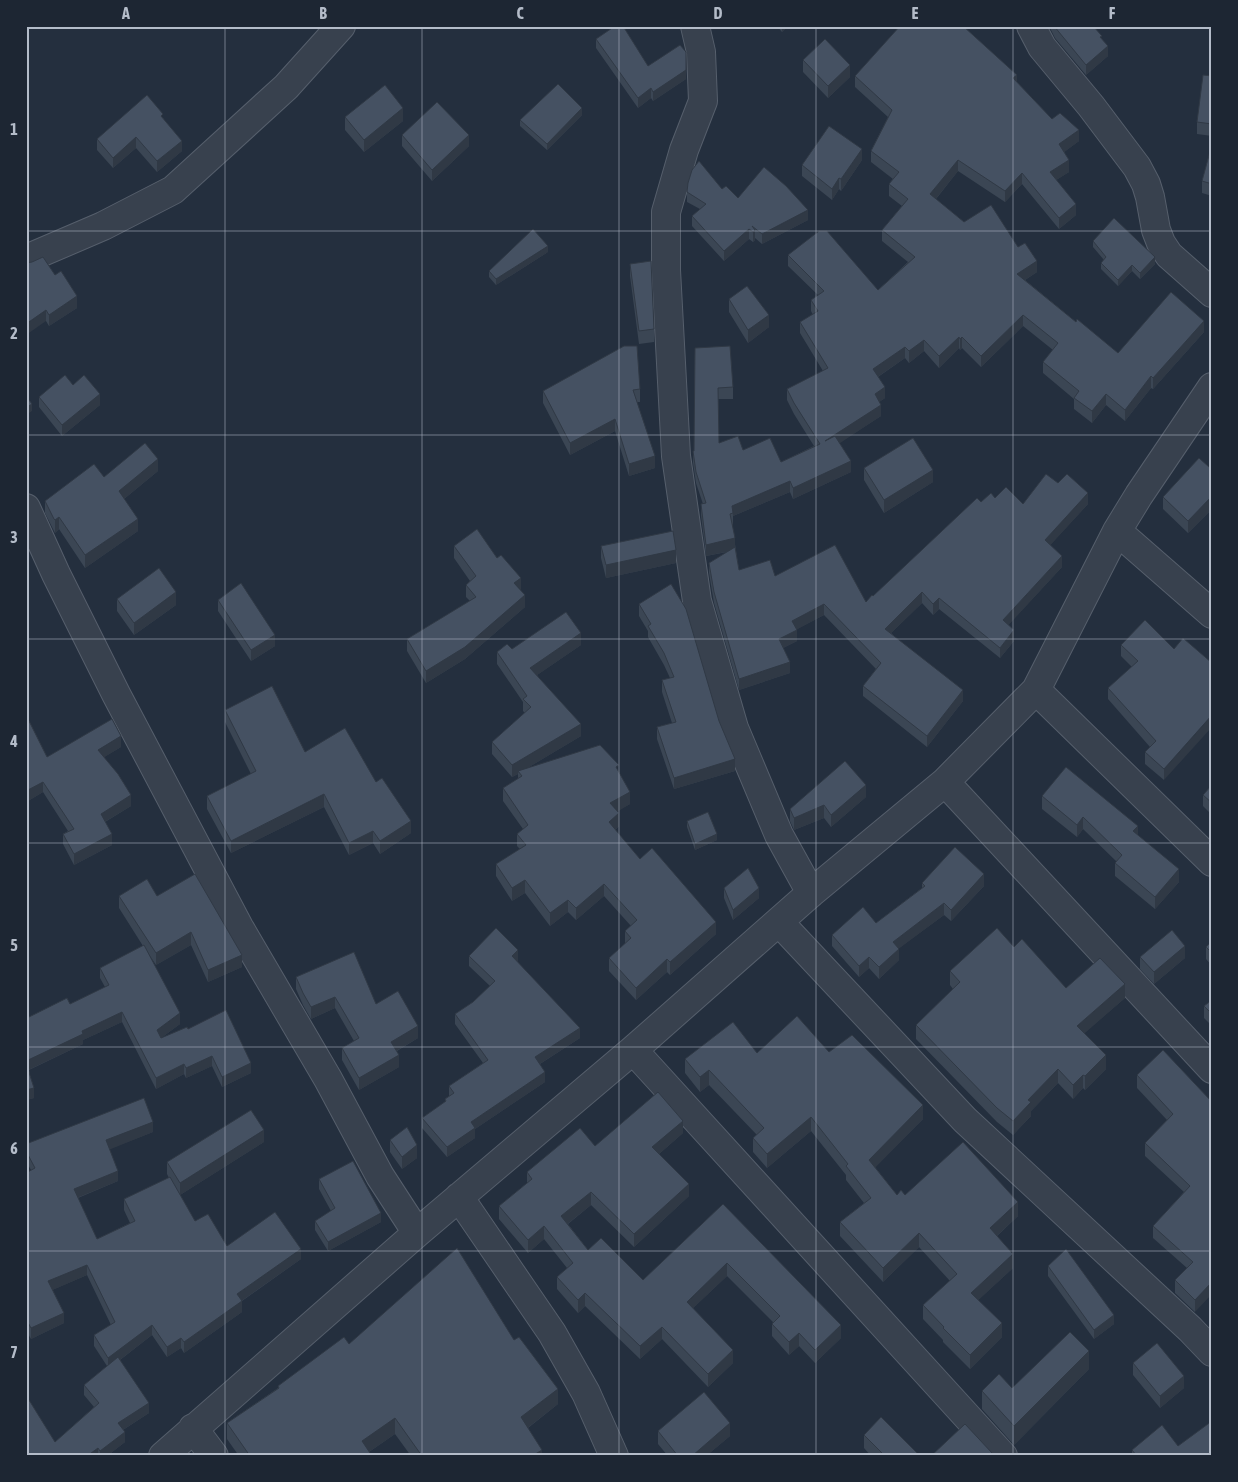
<svg xmlns="http://www.w3.org/2000/svg" width="1238" height="1482" font-family="'Asap Condensed',sans-serif">
  <style>
    .lines { fill: none; stroke-linecap: round; stroke-linejoin: round }
    .minor-casing { stroke: #565f6c; stroke-width: 30 }
    .minor { stroke: #38414e; stroke-width: 28 }
    .wall { fill: #3b4654 }
    .shaded-wall { fill: #303945 }
    .building { fill: #455162; stroke: #303945 }
    .grid { fill: none; stroke: #b4bcc9; stroke-width: 1; stroke-opacity: 0.55 }
    .neatline { fill: none; stroke: #b4bcc9; stroke-width: 2 }
    .grid-label { font-size: 16px; text-anchor: middle; font-weight: bold; fill: #b4bcc9 }
  </style>
  <rect width="100%" height="100%" fill="#242f3e"/>
  <g class="lines">
    <defs>
      <path id="minor" d="M695,26L701,52L703,101L684,150L666,212V270L676,456L697,601L734,728L779,835L811,893
        M1031,26L1042,47L1091,106L1137,167L1146,184L1150,197L1156,230L1161,243L1169,255L1212,293
        M26,259L103,226L173,190L286,87L341,26
        M26,508L56,574L116,694L239,927L328,1079L380,1176L417,1233
        M1117,531L1212,614
        M1036,690L1212,862
        M945,782L1212,1069
        M779,922L965,1120L1190,1329L1212,1352
        M633,1050L1003,1456
        M459,1197L552,1333L586,1393L614,1456
        M193,1428L214,1456
        M163,1456L417,1233L633,1050L811,893L945,782L1036,690L1117,531L1139,495L1212,387"/>
    </defs>
    <!-- minor casing -->
    <use href="#minor" class="minor-casing"/>
    <!-- minor -->
    <use href="#minor" class="minor"/>
  </g>
  <!-- wall -->
  <path class="wall" d="M777,26H788L782,32Z
    M1049,26H1098L1096,29L1102,39L1108,56L1086,75L1055,38Z
    M596,39L648,66L686,79L653,101L651,98L638,108L596,48Z
    M803,60L850,77L828,98L803,72Z
    M855,76L1017,82L1052,119L1079,141L1064,152L1069,172L1056,180L1076,215L1059,229L1022,184L1005,202L958,171L936,199L964,222L1018,247L1037,272L1025,280L1076,322L1118,353L1204,332L1153,389L1151,388L1125,421L1106,405L1092,423L1074,409V399L1043,373V362L1053,350L1023,326L981,367L962,348L960,350L959,348L939,368L924,351L909,363L905,358L878,377L885,398L879,402L881,416L839,443L851,472L793,499L790,492L733,516V524L732,525L739,570L775,576L866,602L873,596L981,502L995,498L1023,504L1058,483L1088,504L1050,545L1062,567L1008,625L1014,641L1000,658L939,609L933,615L922,603L891,633L963,701L927,747L863,696V686L876,669L824,615L797,629V641L783,648L790,673L739,690L714,603L709,573V563L727,552L706,556L701,515V504H703L696,483L693,463V451H694L695,348L733,387V399H718L719,443L781,462L814,446L794,414L787,400V389L823,371L800,333V322L813,315L811,311V300L818,295L788,266V255L878,290L908,262L882,241V230L902,206L889,196V184L893,179L871,162V151L888,117L855,87Z
    M1212,76V136L1197,134V122Z
    M582,115L547,150L520,126V120Z
    M345,117L403,121L364,152L345,130Z
    M163,118L182,151L157,172L136,148L113,168L97,150V139Z
    M402,135L469,146L432,181L402,146Z
    M1212,148V196L1202,193V181Z
    M862,160L841,191L839,189L832,200L802,176V165Z
    M722,189L738,198L808,220L762,244L755,238V240L753,242L749,239L724,261L692,226V216L700,209L687,202V192Z
    M1093,241L1155,264L1140,279L1132,271L1118,286L1101,269V263L1104,260L1093,247Z
    M548,252L496,285L489,277V271Z
    M26,263L77,308L49,326L46,321Z
    M630,264L654,329V342L639,344L630,276Z
    M729,299L769,327L748,343L729,312Z
    M73,385L100,405L62,436L39,407V397Z
    M640,389V402H637L655,468L629,476L615,431L570,455L543,403V391Z
    M1212,466V509L1188,533L1163,509V497Z
    M864,468L933,482L884,513L864,480Z
    M158,471L124,499L138,531L85,568L59,529L55,533L45,513V501L104,477Z
    M454,546L520,590L525,607L465,659L426,683L407,651V639L470,601L466,597V585L470,581L454,558Z
    M601,546L676,563L606,578L601,558Z
    M117,599L176,605L134,635L117,611Z
    M218,600L275,646L251,661L218,611Z
    M639,604L719,721L735,771L674,789L657,739V727L672,723L662,692V680L670,678L664,665L648,637V631L639,616Z
    M581,645L537,675L581,736L529,767L619,772L630,804L617,811L619,826L615,830L640,859L716,934L670,975L667,972L636,1000L609,971V958L625,944V931L631,926L604,896L576,920L568,912L550,926L525,893L512,901L496,876V864L520,849L517,846V834L523,829L503,801V788L518,779V774L512,777L492,754V742L525,713L523,711V702L497,664V652L512,649Z
    M1121,645L1174,649L1164,780L1145,764V752L1150,747L1108,699V688L1132,667L1121,656Z
    M225,710L305,752L376,782L411,833L380,854L373,843L349,855L324,807L231,853L207,809V796L251,774L225,722Z
    M26,722L47,757L121,747L104,757L131,806L105,822L112,845L74,865L63,844V834L68,831L43,792L28,801L26,797Z
    M1212,785V815L1203,806V795Z
    M1042,796L1138,835L1179,882L1155,909L1115,876V863L1117,862L1083,829L1077,837L1042,809Z
    M866,797L831,827L824,818L794,830L790,821V809Z
    M687,821L717,840L695,850L687,827Z
    M922,883L984,886L951,921L944,915L899,948V960L879,979L869,968L859,977L832,946V935L876,923L922,888Z
    M724,888L759,898L733,920L724,898Z
    M119,896H157L242,967L208,982L191,945L156,965L146,950L180,1024L161,1038L188,1029L251,1073L222,1087L212,1066L186,1078L184,1074L156,1089L122,1022L83,1040V1044L29,1070L34,1098L26,1100V1011L29,1017L70,1004L105,987L100,978V968L143,946L119,908Z
    M1212,941V966L1206,959V947Z
    M1014,947L1066,988L1125,998L1084,1033L1106,1069L1085,1090L1083,1088L1073,1099L1058,1083L1031,1111V1116L1013,1135L997,1122L916,1039V1025L953,989L950,985V971Z
    M469,956L518,960L517,961L580,1038L540,1064L545,1082L475,1129V1138L447,1157L422,1128V1118L445,1102V1099L449,1096V1086L483,1063L455,1024V1014L473,1002L490,986L469,966Z
    M1140,957L1185,958L1154,984L1140,969Z
    M296,977L376,1004L418,1038L397,1051L399,1067L359,1090L342,1060V1048L354,1041L335,1008L311,1019L303,1005L296,989Z
    M1212,1000V1026L1204,1018V1006Z
    M829,1052L923,1119L875,1167L897,1195H905L1018,1216L997,1236L1013,1268L978,1300L1002,1337L970,1369L943,1342V1340L923,1319V1305L950,1281L919,1247L883,1282L840,1236V1222L864,1203L846,1180V1175L811,1131L767,1168L753,1152V1138L757,1135L709,1085L700,1092L685,1073V1059L757,1053Z
    M1137,1075L1212,1102L1195,1312L1175,1293V1280L1187,1268L1153,1238V1226L1184,1192L1145,1156V1143L1167,1120L1137,1088Z
    M153,1132L109,1149L118,1181L78,1198L97,1239L130,1223L124,1210V1199L169,1178L167,1174V1162L264,1142L180,1195L195,1221L227,1246L301,1259L242,1301V1312L184,1353L181,1348L167,1357L152,1335L120,1360L149,1413L123,1430L125,1442L107,1456H26L55,1442L94,1407L84,1395V1385L107,1366L94,1346V1335L111,1325L87,1275L52,1290L64,1323L31,1339L26,1330V1173L31,1170L26,1161V1144Z
    M683,1133L659,1154L689,1196L634,1247L591,1205L568,1224L588,1250L643,1280L723,1204L841,1338L815,1363L799,1346L789,1355L772,1336V1324L773,1322L727,1276L693,1308L733,1363L708,1387L662,1339L640,1359L585,1306L578,1313L557,1289V1277L567,1268L544,1239L528,1253L499,1219V1206L527,1183V1172L595,1146Z
    M390,1140L417,1158L402,1169L390,1152Z
    M319,1179L381,1222L328,1251L315,1230V1221L331,1211L319,1189Z
    M1048,1266L1114,1324L1094,1339L1048,1276Z
    M514,1340L558,1404L528,1428L542,1456H411L395,1434L369,1452L372,1456H239L227,1439V1423L278,1388V1386L349,1344Z
    M1133,1363L1184,1388L1160,1408L1133,1375Z
    M1089,1369L1014,1445L982,1409V1391L1012,1388Z
    M658,1431L730,1436L706,1456H668L658,1444Z
    M864,1435L920,1456H871L864,1448Z
    M1178,1446L1212,1456H1132V1450Z"/>
  <!-- shaded-wall -->
  <path class="shaded-wall" d="M782,26H788L782,32Z
    M1108,46V56L1086,75V65Z
    M850,65V77L828,98V86Z
    M686,70V79L653,101V92Z
    M1017,75V86L1013,78Z
    M651,88V98L638,108V98Z
    M403,108V121L364,152V140Z
    M582,108V115L547,150V144Z
    M1079,130V141L1059,156V144Z
    M469,135V146L432,181V170Z
    M136,137V148L113,168V158Z
    M182,141V151L157,172V161Z
    M862,149V160L841,191V179Z
    M958,160V171L930,206V194Z
    M1069,160V172L1050,184V172Z
    M1022,173V184L1005,202V191Z
    M839,178V189L832,200V189Z
    M1076,204V215L1059,229V218Z
    M808,210V220L762,244V234Z
    M749,229V239L724,261V251Z
    M755,230V240L753,242V232Z
    M548,246V252L496,285V279Z
    M1155,257V264L1140,279V273Z
    M1037,261V272L1017,285V274Z
    M1132,265V271L1118,286V280Z
    M77,296V308L49,326V315Z
    M46,310V321L26,335V324Z
    M769,315V327L748,343V330Z
    M1023,315V326L981,367V356Z
    M1204,321V332L1153,389V378Z
    M959,337V348L939,368V356Z
    M962,337V348L960,350V339Z
    M924,340V351L909,363V351Z
    M905,347V358L873,380V369Z
    M1151,376V388L1125,421V410Z
    M885,387V398L875,405V394Z
    M100,394V405L62,436V425Z
    M1106,394V405L1092,423V411Z
    M32,404V411L26,415V408Z
    M881,405V416L825,453V441Z
    M615,419V431L570,455V443Z
    M655,456V468L629,476V464Z
    M158,459V471L119,503V491Z
    M851,461V472L793,499V488Z
    M933,470V482L884,513V500Z
    M790,481V492L733,516L732,506Z
    M1088,493V504L1045,551V540Z
    M1212,496V509L1188,533V521Z
    M59,517V529L55,533V520Z
    M138,519V531L85,568V555Z
    M735,538V550L706,556V545Z
    M676,550V563L606,578V565Z
    M1062,556V567L1003,631V620Z
    M521,578V590L514,583Z
    M176,592V605L134,635V623Z
    M922,592V603L885,639V629Z
    M525,595V607L465,659L426,683V671Z
    M939,598V609L933,615V604Z
    M824,604V615L792,632V621Z
    M797,630V641L779,650V639Z
    M1014,630V641L1000,658V648Z
    M581,633V645L530,680V668Z
    M275,635V646L251,661V650Z
    M790,662V673L739,690V679Z
    M963,690V701L927,747V736Z
    M1212,715V727L1164,780V769Z
    M581,724V736L519,773L518,771V774L512,777V765Z
    M121,736V747L98,761V750Z
    M735,759V771L674,789V778Z
    M43,782V792L28,801V790Z
    M866,785V797L831,827V815Z
    M630,792V804L610,816V803Z
    M324,794V807L231,853V841Z
    M131,795V806L101,824V814Z
    M824,805V818L794,830V818Z
    M619,813V826L609,835V822Z
    M1083,817V829L1077,837V825Z
    M411,821V833L380,854V841Z
    M1138,826V839L1133,831Z
    M373,831V843L349,855V843Z
    M112,834V845L74,865V854Z
    M717,834V840L695,850V844Z
    M1179,869V882L1155,909V897Z
    M984,874V886L951,921V910Z
    M525,880V893L512,901V888Z
    M604,884V896L576,920V908Z
    M759,888V898L733,920V910Z
    M568,900V912L550,926V913Z
    M944,903V915L893,953V942Z
    M716,922V934L670,975V962Z
    M191,932V945L156,965V953Z
    M1185,946V958L1154,984V972Z
    M899,949V960L879,979V967Z
    M518,950V960L512,966V956Z
    M242,955V967L208,982V970Z
    M869,957V968L859,977V966Z
    M667,959V972L636,1000V988Z
    M1125,984V998L1077,1040V1026Z
    M335,997V1008L311,1019V1007Z
    M122,1012V1022L83,1040V1044L26,1071V1061L82,1031Z
    M180,1013V1024L157,1041V1030Z
    M418,1026V1038L391,1054V1042Z
    M580,1028V1038L535,1067V1057Z
    M399,1055V1067L359,1090V1078Z
    M1106,1055V1069L1085,1090V1076Z
    M212,1056V1066L186,1078V1068Z
    M251,1063V1073L222,1087V1077Z
    M184,1064V1074L156,1089V1078Z
    M1058,1069V1083L1031,1111V1116L1013,1135V1121L1028,1100Z
    M709,1070V1085L700,1092V1077Z
    M545,1072V1082L475,1129V1138L447,1157V1147L471,1122Z
    M1083,1075V1088L1073,1099V1085Z
    M34,1088V1098L26,1100V1090Z
    M923,1105V1119L869,1174V1160Z
    M811,1117V1131L767,1168V1154Z
    M683,1121V1133L652,1160V1147Z
    M153,1122V1132L106,1151V1140Z
    M264,1130V1142L180,1195V1183Z
    M417,1145V1158L402,1169V1157Z
    M118,1171V1181L74,1199V1189Z
    M689,1184V1196L634,1247V1234Z
    M591,1192V1205L561,1229V1216Z
    M1018,1202V1216L990,1242V1228Z
    M381,1213V1222L328,1251V1242Z
    M544,1226V1239L528,1253V1240Z
    M919,1233V1247L883,1282V1268Z
    M301,1249V1259L237,1304V1294Z
    M1013,1254V1268L971,1307V1293Z
    M727,1263V1276L687,1314V1302Z
    M87,1265V1275L48,1292V1281Z
    M1212,1282V1294L1195,1312V1300Z
    M585,1293V1306L578,1313V1300Z
    M242,1301V1312L184,1353V1342Z
    M64,1313V1323L31,1339V1328Z
    M1114,1315V1324L1094,1339V1330Z
    M1002,1323V1337L970,1369V1355Z
    M152,1325V1335L108,1369V1358Z
    M841,1325V1338L815,1363V1350Z
    M662,1327V1339L640,1359V1346Z
    M799,1333V1346L789,1355V1342Z
    M181,1338V1348L167,1357V1347Z
    M733,1350V1363L708,1387V1374Z
    M1089,1351V1369L1014,1445V1426Z
    M1184,1376V1388L1160,1408V1396Z
    M558,1389V1404L521,1433V1417Z
    M149,1403V1413L118,1433V1423Z
    M395,1418V1434L363,1456L362,1441Z
    M730,1423V1436L706,1456H692Z
    M125,1432V1442L107,1456H100V1451Z
    M98,1448V1456H87Z
    M542,1450V1456H532Z"/>
  <!-- building -->
  <path class="building" d="M615,26H623L648,66L680,45L686,52V70L653,92L651,88L638,98L596,39Z
    M900,26H963L1017,75L1013,78L1052,119L1060,113L1079,130L1059,144L1069,160L1050,172L1076,204L1059,218L1022,173L1005,191L958,160L930,194L964,222L991,205L1018,247L1025,243L1037,261L1017,274L1076,322L1077,319L1118,353L1171,292L1204,321L1153,378L1151,376L1125,410L1106,394L1092,411L1074,398L1079,391L1043,362L1058,343L1023,315L981,356L962,337L960,339L959,337L939,356L924,340L909,351L905,347L873,369L885,387L875,394L881,405L825,441L835,436L851,461L793,488L790,481L732,506L733,513L730,514L735,538L706,545L701,504L706,503L696,472L693,451H694L695,348L730,346L733,387L718,388L719,443L738,436L743,450L770,438L781,462L820,444L794,403L787,389L828,368L800,322L818,311L811,300L824,291L788,255L819,231H827L878,290L915,257L882,230L908,199L889,184L899,172L871,151L892,110L855,76Z
    M1054,26H1093L1102,36L1100,37L1108,46L1086,65Z
    M825,39L850,65L828,86L803,60Z
    M1203,75L1212,76V124L1197,122Z
    M558,84L582,108L547,144L520,120Z
    M385,85L403,108L364,140L345,117Z
    M147,95L163,114L161,116L182,141L157,161L136,137L113,158L97,139Z
    M437,102L469,135L432,170L402,135Z
    M829,126L862,149L841,179L839,178L832,189L802,165Z
    M1211,148H1212V184L1202,181Z
    M699,161L722,189L726,186L738,198L764,167L786,186L808,210L762,234L752,226L755,230L753,232L749,229L724,251L692,216L706,204L687,192L688,183L692,170Z
    M1114,218L1155,257L1140,273L1132,265L1118,280L1101,263L1106,257L1093,241Z
    M533,229L548,246L496,279L489,271Z
    M43,257L55,275L61,271L77,296L49,315L46,310L26,324V263L32,262Z
    M651,261L654,329L639,331L630,264Z
    M747,286L769,315L748,330L729,299Z
    M624,346H637L640,389L633,390L655,456L629,464L615,419L570,443L543,391Z
    M65,375L73,385L84,375L100,394L62,425L39,397Z
    M26,396L32,404L26,408Z
    M913,438L933,470L884,500L864,468Z
    M145,443L158,459L119,491L138,519L85,555L59,517L55,520L54,519L45,501L94,464L104,477Z
    M1199,458L1209,467L1211,465L1212,466V496L1188,521L1163,497Z
    M1046,474L1058,483L1067,474L1088,493L1045,540L1062,556L1003,620L1014,630L1000,648L939,598L933,604L922,592L885,629L963,690L927,736L863,686L881,663L824,604L792,621L797,630L779,639L790,662L739,679L714,592L709,563L735,547L739,570L770,560L775,576L835,545L866,602L872,595L873,596L977,498L981,502L991,493L995,498L1006,487L1023,504Z
    M477,529L497,558L501,555L521,578L514,583L525,595L465,647L426,671L407,639L476,597L466,585L476,576L454,546Z
    M673,531L676,550L606,565L601,546Z
    M159,568L176,592L134,623L117,599Z
    M241,583L275,635L251,650L218,600Z
    M671,584L686,609L719,721L735,759L674,778L657,727L676,722L662,680L674,677L664,653L648,626L651,624L639,604Z
    M566,612L581,633L530,668L581,724L512,765L492,742L531,707L523,699L527,696L497,652L507,644L512,649Z
    M1145,620L1174,649L1183,638L1212,663V715L1164,769L1145,752L1156,741L1108,688L1138,661L1121,645Z
    M272,686L305,752L345,728L376,782L382,778L411,821L380,841L373,831L349,843L324,794L231,841L207,796L256,771L225,710Z
    M112,719L121,736L98,750L118,774L131,795L101,814L112,834L74,854L63,834L74,829L43,782L28,790L26,786V722L29,721L47,757Z
    M600,745L619,765L616,767L630,792L610,803L619,813L609,822L640,859L652,848L716,922L670,962L667,959L636,988L609,958L631,938L625,931L637,920L604,884L576,908L568,900L550,913L525,880L512,888L496,864L526,845L517,834L528,825L503,788L522,776L518,771Z
    M845,761L866,785L831,815L824,805L794,818L790,809Z
    M1066,767L1138,826L1133,831L1179,869L1155,897L1115,863L1122,855L1083,817L1077,825L1042,796Z
    M1212,785V803L1203,795Z
    M708,812L717,834L695,844L687,821Z
    M955,847L984,874L951,910L944,903L893,942L899,949L879,967L869,957L859,966L832,935L863,907L876,923L925,886L922,883Z
    M748,868L759,888L733,910L724,888Z
    M195,874L242,955L208,970L191,932L156,953L119,896L147,879L157,896Z
    M496,928L518,950L512,956L580,1028L535,1057L545,1072L471,1122L475,1128L447,1147L422,1118L446,1101L445,1099L454,1093L449,1086L488,1060L455,1014L473,1002L495,981L469,956Z
    M997,928L1014,947L1022,939L1066,988L1100,958L1125,984L1077,1026L1106,1055L1085,1076L1083,1075L1073,1085L1058,1069L1028,1100L1031,1102L1013,1121L997,1108L916,1025L960,982L950,971Z
    M1172,930L1185,946L1154,972L1140,957Z
    M1212,941V953L1206,947Z
    M144,945L180,1013L157,1030L161,1038L187,1027L188,1029L226,1010L251,1063L222,1077L212,1056L186,1068L184,1064L156,1078L122,1012L82,1031L83,1034L26,1061V1011L29,1017L67,998L70,1004L109,985L100,968Z
    M354,952L376,1004L398,991L418,1026L391,1042L399,1055L359,1078L342,1048L359,1038L335,997L311,1007L303,993L296,977Z
    M1212,1000V1014L1204,1006Z
    M797,1016L829,1052L852,1035L923,1105L869,1160L897,1195L901,1190L905,1195L963,1142L1018,1202L990,1228L1013,1254L971,1293L1002,1323L970,1355L943,1328L944,1327L923,1305L957,1274L919,1233L883,1268L840,1222L871,1198L846,1166L848,1164L811,1117L767,1154L753,1138L764,1128L709,1070L700,1077L685,1059L733,1022L757,1053Z
    M1163,1050L1212,1102V1282L1195,1300L1175,1280L1193,1262L1153,1226L1190,1186L1145,1143L1173,1114L1137,1075Z
    M26,1063L34,1088L26,1090Z
    M658,1092L683,1121L652,1147L689,1184L634,1234L591,1192L561,1216L588,1250L601,1238L643,1280L723,1204L841,1325L815,1350L799,1333L789,1342L772,1324L780,1316L727,1263L687,1302L733,1350L708,1374L662,1327L640,1346L585,1293L578,1300L557,1277L573,1263L544,1226L528,1240L499,1206L532,1179L527,1172L580,1128L595,1146Z
    M144,1098L153,1122L106,1140L118,1171L74,1189L97,1239L135,1221L124,1199L170,1177L195,1221L208,1214L227,1246L275,1212L301,1249L237,1294L242,1301L184,1342L181,1338L167,1347L152,1325L108,1358L94,1335L115,1322L87,1265L48,1281L64,1313L31,1328L26,1319V1173L35,1168L26,1151V1144Z
    M251,1110L264,1130L180,1183L167,1162Z
    M407,1127L417,1145L402,1157L390,1140Z
    M353,1161L381,1213L328,1242L315,1221L335,1208L319,1179Z
    M457,1248L514,1340L519,1337L558,1389L521,1417L542,1450L532,1456H422L395,1418L362,1441L372,1456H250L227,1423L279,1388L278,1386L344,1337L349,1344Z
    M1066,1249L1114,1315L1094,1330L1048,1266Z
    M1070,1332L1089,1351L1014,1426L982,1391L999,1374L1012,1388Z
    M1157,1343L1184,1376L1160,1396L1133,1363Z
    M118,1357L149,1403L118,1423L125,1432L100,1451L98,1448L87,1456H26V1401L29,1400L55,1442L99,1403L84,1385Z
    M704,1392L730,1423L692,1456H678L658,1431Z
    M881,1417L920,1456H883L884,1455L864,1435Z
    M1212,1421V1456H1137L1132,1450L1162,1425L1178,1446Z
    M965,1424L992,1453L990,1454L992,1456H931Z"/>
  <!-- grid -->
  <path class="grid" d="M225,26V1456M422,26V1456M619,26V1456M816,26V1456M1013,26V1456M26,231H1212M26,435H1212M26,639H1212M26,843H1212M26,1047H1212M26,1251H1212"/>
  <!-- border -->
  <rect width="1238" height="1482" fill="none" stroke="#1d2633" stroke-width="55"/>
  <rect x="28" y="28" width="1182" height="1426" class="neatline"/>
  <g class="grid-label">
    <text x="126" y="19">A</text>
    <text x="323" y="19">B</text>
    <text x="520" y="19">C</text>
    <text x="718" y="19">D</text>
    <text x="915" y="19">E</text>
    <text x="1112" y="19">F</text>
    <text x="14" y="135">1</text>
    <text x="14" y="339">2</text>
    <text x="14" y="543">3</text>
    <text x="14" y="747">4</text>
    <text x="14" y="951">5</text>
    <text x="14" y="1154">6</text>
    <text x="14" y="1358">7</text>
  </g>
</svg>
